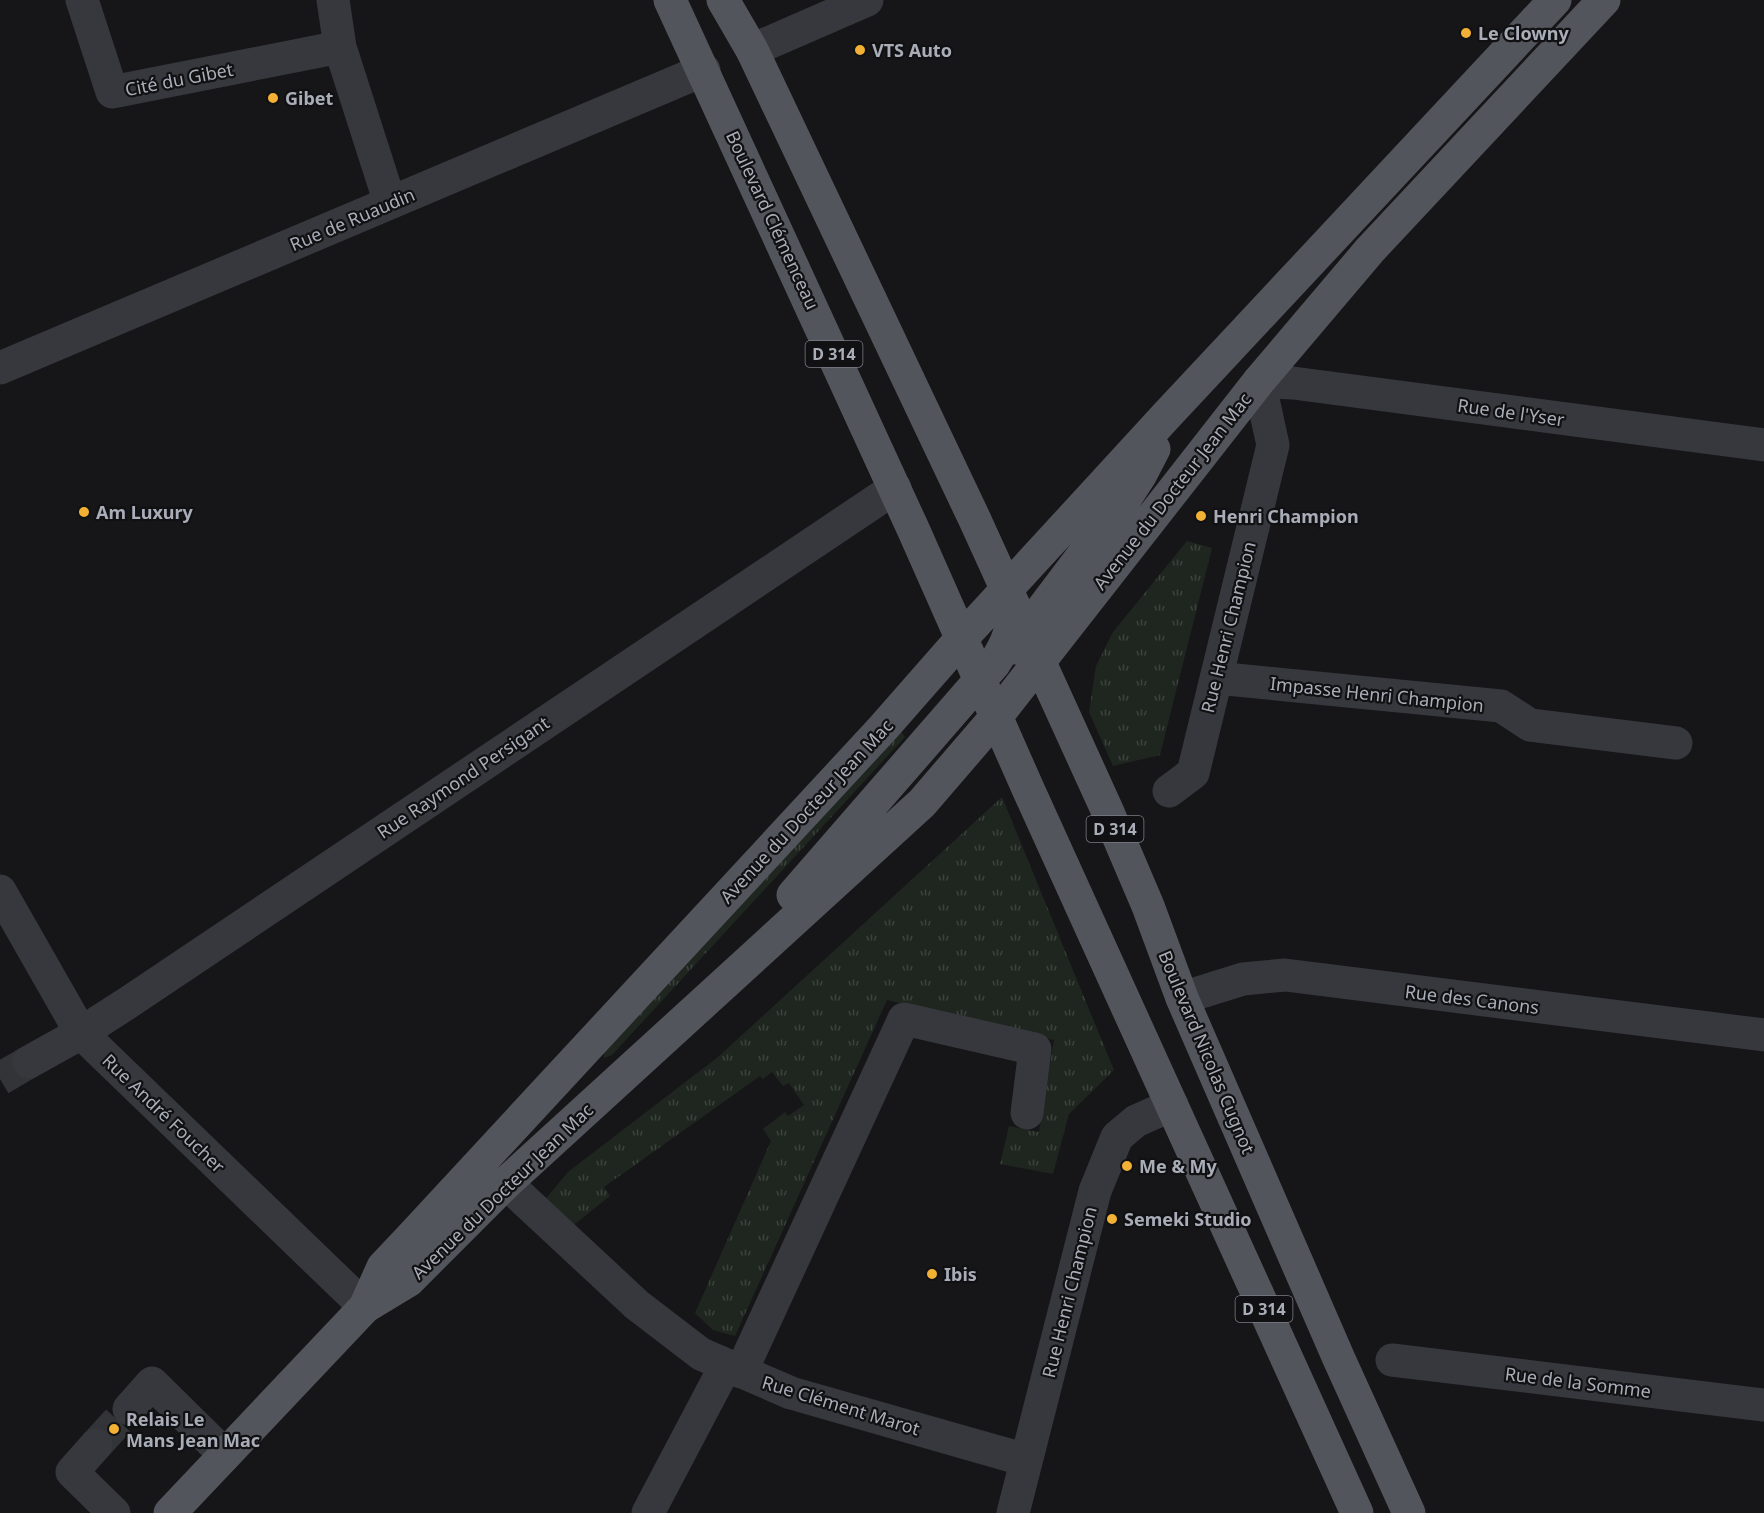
<svg xmlns="http://www.w3.org/2000/svg" width="1764" height="1513" font-family="'Noto Sans',sans-serif">
  <style>
    .grass { fill: url(#grass-tufts) }
    .lines { fill: none; stroke-linecap: round; stroke-linejoin: round }
    .minor-tunnel { stroke: #333438; stroke-width: 33; stroke-dasharray: 33 16; stroke-linecap: butt }
    .minor { stroke: #37383d; stroke-width: 33 }
    .major { stroke: #53555c; stroke-width: 33 }
    .poi-dot { fill: #f2b134; stroke: #111113; stroke-width: 2 }
    .labels { text-anchor: middle; dominant-baseline: central; stroke-width: 4.5; stroke-linejoin: round; paint-order: stroke }
    .shield { fill: #111113; stroke: #7b7e86; stroke-width: 1.5 }
    .shield-label { font-size: 16px; font-weight: bold; fill: #a8adb8 }
    .poi-label { font-size: 18px; font-weight: bold; fill: #a8adb8; stroke: #111113; text-anchor: start }
    .street-label { font-size: 18px; fill: #a8adb8; stroke: #111113 }
  </style>
  <defs>
    <pattern id="grass-tufts" width="24" height="20" patternUnits="userSpaceOnUse" patternTransform="scale(1.5)"><rect width="24" height="20" fill="#1e261f"/><path d="M3 7l-1-3M5 7V3M7 7l1-3M15 17l-1-3M17 17v-4M19 17l1-3" fill="none" stroke="#3c433d"/></pattern>
  </defs>
  <rect width="100%" height="100%" fill="#161618"/>
  <!-- grass -->
  <path class="grass" d="M1187,541L1212,548L1160,755L1113,766L1089,712L1096,666L1113,632Z
    M898,728L905,737L612,1055L604,1058V1047Z
    M1002,797L1114,1070L1069,1114L1053,1174L1000,1164L1009,1126L1039,1132L1054,1040L887,1000L735,1336L713,1330L695,1313L771,1141L763,1129L785,1112L788,1116L804,1105L789,1083L783,1086L772,1072L763,1079L760,1076L604,1187L610,1196L571,1227L543,1202L568,1172L718,1057Z"/>
  <g class="lines">
    <!-- minor-tunnel -->
    <path class="minor-tunnel" d="M0,1079L29,1062
      M96,1445L129,1409"/>
    <!-- minor -->
    <path class="minor" d="M82,0L112,92L340,47
      M333,0L340,47L390,203
      M752,50L867,0
      M0,368L704,70
      M1216,678L1501,706L1530,725L1676,743
      M1169,791L1193,773L1273,445L1259,381L1293,383L1764,445
      M0,891L81,1033L365,1307
      M1182,998L1243,979L1285,975L1764,1035
      M29,1062L81,1033L129,1002L895,488
      M506,1183L637,1305L701,1354L791,1393L1026,1460
      M1392,1360L1764,1405
      M741,1372L904,1019L1035,1049L1027,1113
      M129,1409L152,1383L225,1455
      M96,1445L72,1472L114,1513
      M648,1513L726,1365
      M1013,1513L1095,1191L1117,1137L1136,1121L1172,1105"/>
    <!-- major -->
    <path class="major" d="M670,0L914,531L1029,791L1357,1513
      M723,0L752,50L975,520L1107,810L1148,906L1182,998L1339,1359L1409,1513
      M1016,648L1025,632L1123,502L1141,474L1154,449
      M793,895L994,664C1007,644 1016,625 1010,600
      M365,1307L408,1281L506,1183L922,803L996,717L1259,381L1370,250L1604,0
      M170,1513L365,1307L383,1267L415,1233L883,728L962,638L1166,416L1555,0"/>
  </g>
  <!-- markers -->
  <g class="poi-dot">
    <circle cx="1466" cy="33" r="6"/>
    <circle cx="860" cy="50" r="6"/>
    <circle cx="273" cy="98" r="6"/>
    <circle cx="84" cy="512" r="6"/>
    <circle cx="1201" cy="516" r="6"/>
    <circle cx="1127" cy="1166" r="6"/>
    <circle cx="1112" cy="1219" r="6"/>
    <circle cx="932" cy="1274" r="6"/>
    <circle cx="114" cy="1429" r="6"/>
  </g>
  <g class="labels">
    <!-- shield labels -->
    <g class="shield">
      <rect x="805.5" y="341" width="57" height="26" rx="4.5"/>
      <rect x="1086.5" y="816" width="57" height="26" rx="4.5"/>
      <rect x="1235.5" y="1296" width="57" height="26" rx="4.5"/>
    </g>
    <g class="shield-label">
      <text x="834" y="354">D 314</text>
      <text x="1115" y="829">D 314</text>
      <text x="1264" y="1309">D 314</text>
    </g>
    <!-- poi labels -->
    <g class="poi-label">
      <text x="1478" y="33">Le Clowny</text>
      <text x="872" y="50">VTS Auto</text>
      <text x="285" y="98">Gibet</text>
      <text x="96" y="512">Am Luxury</text>
      <text x="1213" y="516">Henri Champion</text>
      <text x="1139" y="1166">Me &amp; My</text>
      <text x="1124" y="1219">Semeki Studio</text>
      <text x="944" y="1274">Ibis</text>
      <text x="126" y="1419">Relais Le<tspan x="126" dy="21">Mans Jean Mac</tspan></text>
    </g>
    <!-- street labels -->
    <g class="street-label">
      <text transform="translate(179 79) rotate(-11)">Cité du Gibet</text>
      <text transform="translate(352 219) rotate(-23)">Rue de Ruaudin</text>
      <text transform="translate(773 220) rotate(65)">Boulevard Clémenceau</text>
      <text transform="translate(1511 412) rotate(8)">Rue de l'Yser</text>
      <text transform="translate(1172 491) rotate(-52)">Avenue du Docteur Jean Mac</text>
      <text transform="translate(1228 627) rotate(-76)">Rue Henri Champion</text>
      <text transform="translate(1377 694) rotate(6)">Impasse Henri Champion</text>
      <text transform="translate(463 777) rotate(-34)">Rue Raymond Persigant</text>
      <text transform="translate(806 811) rotate(-47)">Avenue du Docteur Jean Mac</text>
      <text transform="translate(1472 999) rotate(7)">Rue des Canons</text>
      <text transform="translate(1207 1052) rotate(67)">Boulevard Nicolas Cugnot</text>
      <text transform="translate(164 1113) rotate(44)">Rue André Foucher</text>
      <text transform="translate(502 1191) rotate(-44)">Avenue du Docteur Jean Mac</text>
      <text transform="translate(1069 1292) rotate(-76)">Rue Henri Champion</text>
      <text transform="translate(1578 1382) rotate(7)">Rue de la Somme</text>
      <text transform="translate(841 1405) rotate(17)">Rue Clément Marot</text>
    </g>
  </g>
</svg>
